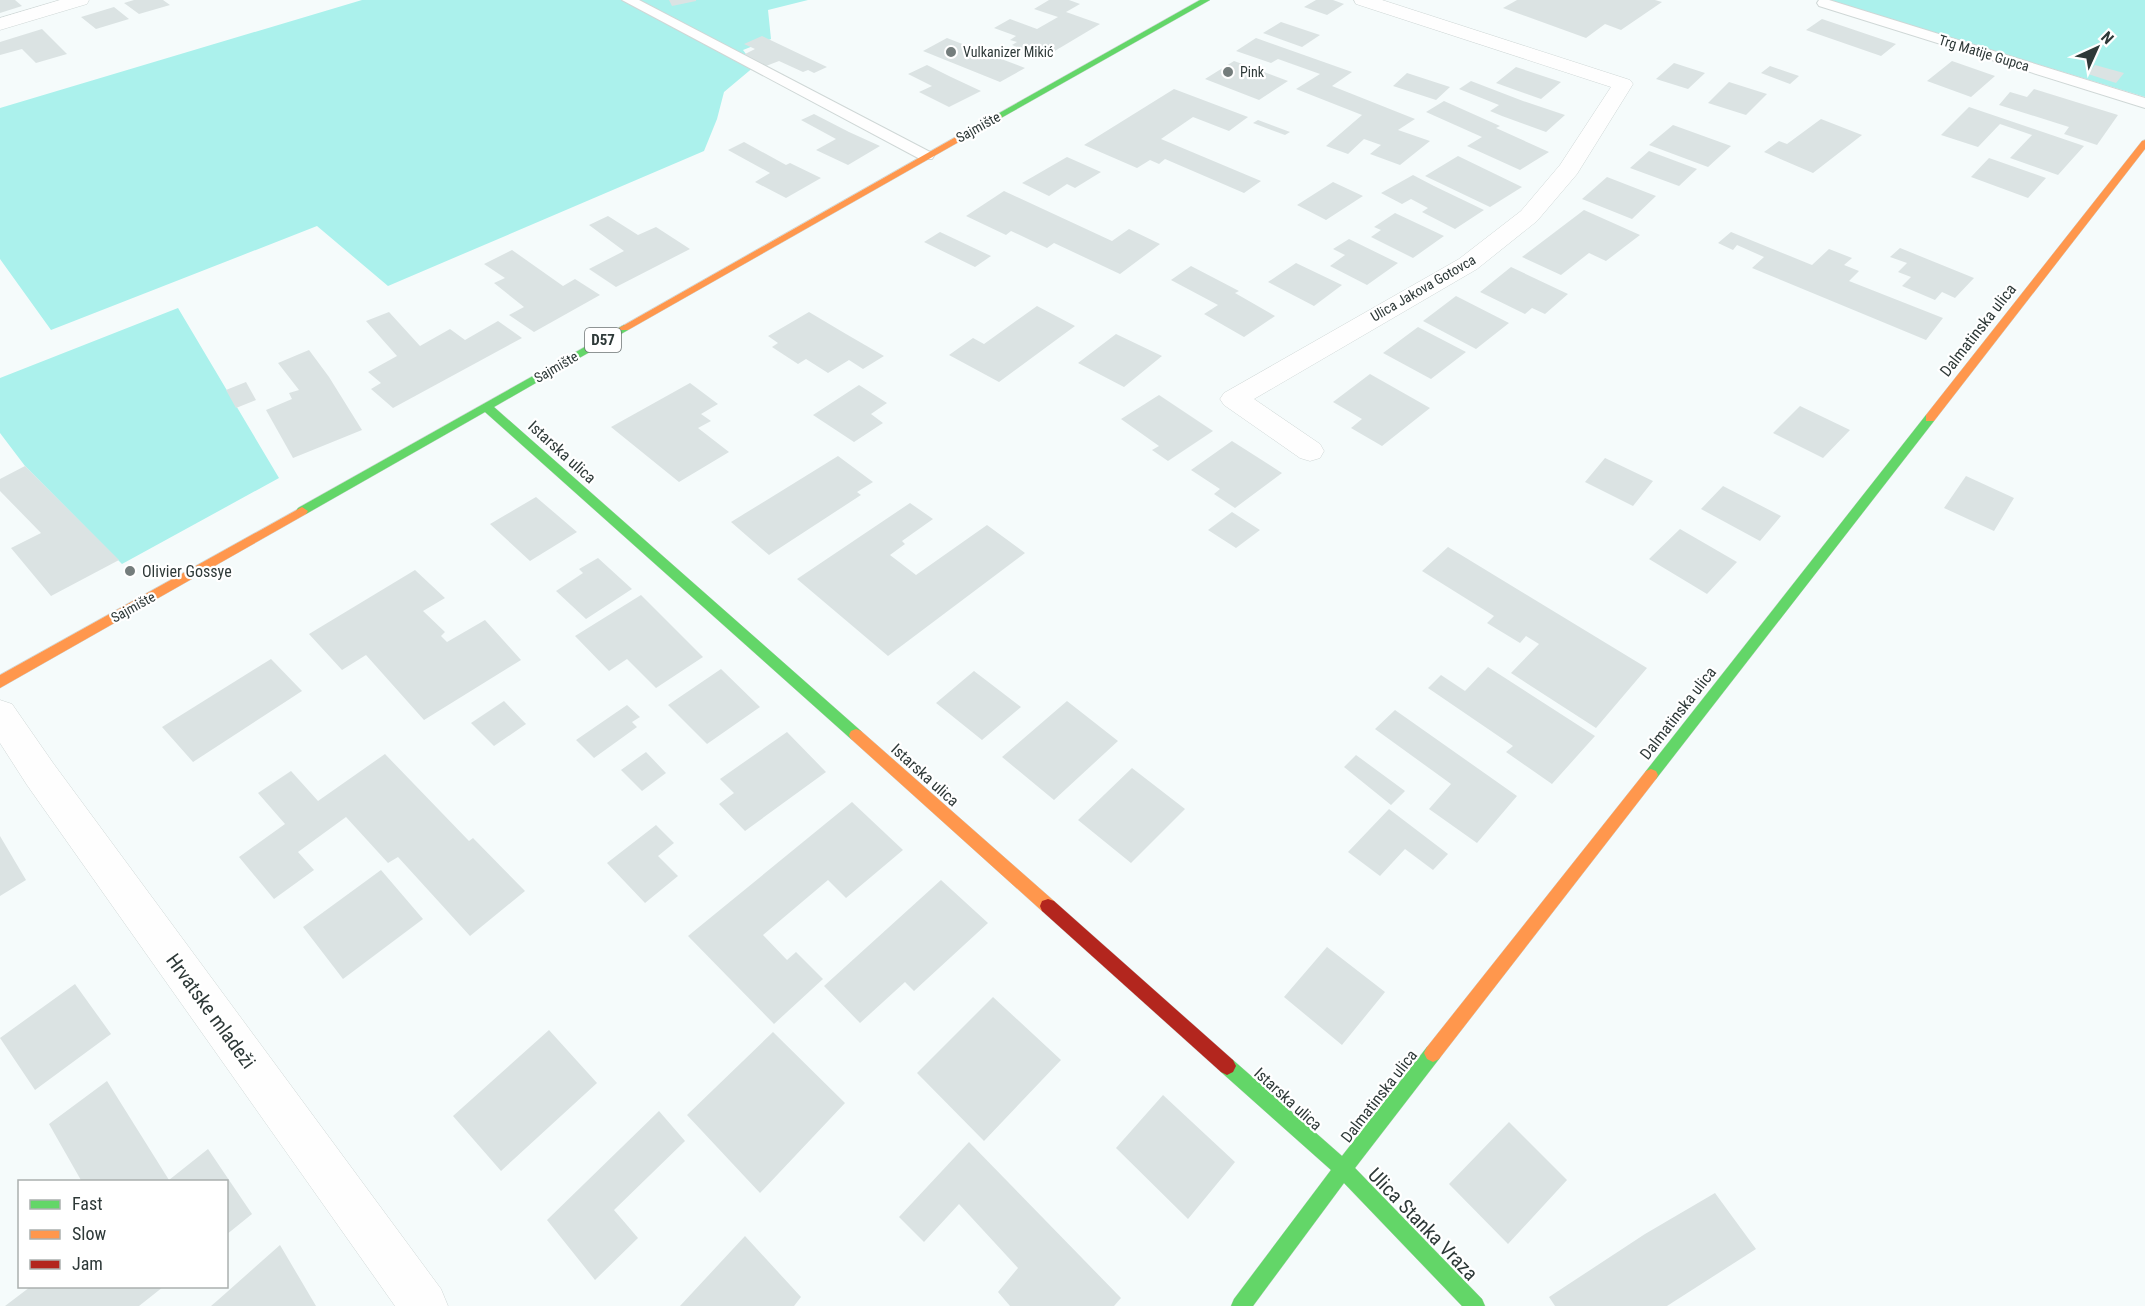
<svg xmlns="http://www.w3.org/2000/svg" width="2145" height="1306" font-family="'Roboto Condensed',sans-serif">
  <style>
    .green { fill: #abf1ec }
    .building { fill: #dbe3e3 }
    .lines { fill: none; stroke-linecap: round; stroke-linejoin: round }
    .lane-casing { stroke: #cfd7d6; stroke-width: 2 }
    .street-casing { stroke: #cfd7d6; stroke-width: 1 }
    .fast-casing { stroke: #cfd7d6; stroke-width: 1 }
    .slow-casing { stroke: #cfd7d6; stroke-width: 1 }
    .jam-casing { stroke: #cfd7d6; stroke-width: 1 }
    .lane { fill: #fefefe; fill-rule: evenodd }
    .street { fill: #fefefe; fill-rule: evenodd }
    .fast { fill: #63d668; fill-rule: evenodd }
    .slow { fill: #ff974d; fill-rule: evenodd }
    .jam { fill: #b3261e; fill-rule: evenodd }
    .poi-dot { fill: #747d7c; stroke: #fff; stroke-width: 2 }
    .labels { text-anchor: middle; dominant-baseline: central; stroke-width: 4.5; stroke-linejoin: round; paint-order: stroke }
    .far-poi-label { font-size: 14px; fill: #2e3938; stroke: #fff; text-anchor: start }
    .far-street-label { font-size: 14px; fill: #2e3938; stroke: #fff }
    .shield { fill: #fff; stroke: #6d7474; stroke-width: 1.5 }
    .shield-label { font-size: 15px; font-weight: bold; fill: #2e3938 }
    .street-label { font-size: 16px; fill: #2e3938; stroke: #fff }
    .poi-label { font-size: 16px; fill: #2e3938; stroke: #fff; text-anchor: start }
    .near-street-label { font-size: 20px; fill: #2e3938; stroke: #fff }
  </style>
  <rect width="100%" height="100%" fill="#f5fbfb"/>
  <!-- green -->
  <path class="green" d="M362,0H808L768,10L771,39L743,50L755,66L724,92L717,119L704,151L388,286L317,226L51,330L0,259V108Z
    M1827,0H2145V97Z
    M178,308L279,478L122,564L25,466L0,433V378Z"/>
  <!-- building -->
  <path class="building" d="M0,0H15L22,6L0,13Z
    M134,0H163L170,5L139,14L124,3Z
    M669,0H696V1L672,6Z
    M1049,0H1069L1080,4L1066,12L1100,24L1043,58L1012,45L1017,42L1010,40L1016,36L994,28L1010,19L1037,29L1058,17L1034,9Z
    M1316,0H1333L1344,4L1327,15L1304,7Z
    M1517,0H1655L1662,2L1621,30L1605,24L1586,38L1503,8Z
    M114,7L129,19L96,29L81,17Z
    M1822,19L1896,44L1881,56L1806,30Z
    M1281,22L1320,35L1302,47L1263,33Z
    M42,29L67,54L36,63L22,49L0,55V42Z
    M762,36L827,67L814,73L808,70L803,72L779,61L766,66L743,55L755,49L744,44Z
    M947,38L988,54L1025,68L1000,82L923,51Z
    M1256,38L1352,72L1332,86L1415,119L1398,130L1430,141L1400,165L1370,154L1381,145L1364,139L1348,154L1326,146L1362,115L1296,89L1320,74L1278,59L1271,63L1236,51Z
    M1234,61L1288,81L1259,100L1205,79Z
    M1952,61L1995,76L1971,97L1927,81Z
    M1674,63L1705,73L1688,89L1656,79Z
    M927,65L951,77L981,91L949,107L919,92L932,86L908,74Z
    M2095,65L2124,73L2116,83L2088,74Z
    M1770,66L1799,76L1790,84L1761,73Z
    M1516,67L1561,82L1541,99L1496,83Z
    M1407,73L1450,87L1436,100L1393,86Z
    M1471,81L1523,101L1565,115L1546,132L1502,116L1490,111L1499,105L1459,89Z
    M1729,82L1767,94L1746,115L1708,103Z
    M1174,89L1248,117L1229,131L1193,117L1161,139L1261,181L1244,193L1165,159L1159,164L1150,160L1137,168L1084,145Z
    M2034,89L2118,115L2097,145L2064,134L2069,127L1999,105L2010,92L2027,97Z
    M1444,101L1500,126L1496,128L1549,152L1520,170L1467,146L1482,137L1426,112Z
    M1969,107L2037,130L2084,146L2058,175L2010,158L2032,135L2000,124L1978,147L1941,135Z
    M814,114L849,132L880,146L848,165L816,150L836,139L801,120Z
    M1821,119L1862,135L1813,173L1764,152L1779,141L1787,144Z
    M1258,120L1290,132L1285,135L1253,123Z
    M1673,125L1731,146L1708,167L1649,145Z
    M744,142L786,165L790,163L821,178L786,198L755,182L770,173L728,150Z
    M1649,151L1697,169L1679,186L1630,168Z
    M1458,156L1522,187L1490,207L1425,176Z
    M1067,157L1101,172L1075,188L1067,184L1049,196L1022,183Z
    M1989,158L2046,178L2028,198L1971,177Z
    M1413,175L1434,186L1484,210L1455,229L1422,212L1428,208L1411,199L1402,204L1381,193Z
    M1607,177L1656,196L1632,219L1582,199Z
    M1333,182L1363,196L1326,220L1297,205Z
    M1004,191L1112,241L1129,229L1160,244L1120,274L1054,243L1047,248L1011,231L1006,235L966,216Z
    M1584,210L1640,235L1606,261L1589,253L1561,275L1522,257Z
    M1395,213L1444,236L1413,258L1371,237L1381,230L1374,227Z
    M608,216L638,235L656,227L690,249L616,287L589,269L624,251L589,225Z
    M940,232L991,256L975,267L924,242Z
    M1731,232L1812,265L1829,249L1852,258L1844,265L1859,271L1849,281L1943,318L1926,340L1752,268L1764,257L1737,245L1733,250L1718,243Z
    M1349,239L1398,263L1367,285L1330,266L1345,255L1333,249Z
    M1900,248L1974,278L1955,298L1942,292L1935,300L1902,286L1911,277L1898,272L1907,263L1890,257Z
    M512,250L563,286L575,279L600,295L534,332L509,315L524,307L494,283L505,278L484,264Z
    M1296,263L1342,285L1314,306L1268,282Z
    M1191,266L1239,291L1235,293L1275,316L1244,337L1204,314L1218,305L1171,280Z
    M1511,267L1568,294L1545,314L1532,308L1525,314L1480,292Z
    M1456,296L1509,323L1476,349L1423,321Z
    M1037,306L1075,326L999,382L949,355L973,338L984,344Z
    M389,312L420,346L450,329L465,340L498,321L522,338L393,408L371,389L381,383L368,372L397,356L366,321Z
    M809,312L846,334L884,356L863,369L849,360L828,373L806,359L798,364L772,347L778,343L768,336Z
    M1418,327L1466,352L1431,379L1383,353Z
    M1116,334L1162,356L1124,387L1078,363Z
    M309,350L329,377L362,430L293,458L266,410L292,399L289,393L299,390L278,363Z
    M1370,374L1430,408L1382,446L1351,428L1362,419L1333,402Z
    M246,382L256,400L236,408L226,390Z
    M690,383L718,404L701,414L711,421L698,428L729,452L679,482L611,427Z
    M859,385L887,403L871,414L883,423L854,442L813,415Z
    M1159,395L1213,431L1168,461L1152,450L1159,446L1121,419Z
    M1800,406L1850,430L1823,458L1773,433Z
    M1232,441L1282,473L1235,508L1214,494L1220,489L1191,470Z
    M838,456L873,482L857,492L861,495L769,555L731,522Z
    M1605,458L1653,481L1633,506L1585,482Z
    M25,466L119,560L51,596L11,548L41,533L0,491V479Z
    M1966,476L2014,498L1994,531L1944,508Z
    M1723,486L1781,516L1760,541L1701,509Z
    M536,497L577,532L530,561L490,524Z
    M910,503L933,519L902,541L905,544L890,555L916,575L987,525L1025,553L888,656L797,579Z
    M1232,512L1260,530L1236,548L1208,530Z
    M1680,529L1737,562L1707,594L1649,559Z
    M1448,547L1647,668L1596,728L1511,673L1539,644L1526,636L1520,643L1487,623L1494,616L1422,571Z
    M598,558L632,589L586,619L556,591L583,573L579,569Z
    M415,570L445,598L423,611L445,632L441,636L447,642L485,620L521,660L424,720L366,655L342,670L309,634Z
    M641,595L703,657L656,688L627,659L609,671L575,636Z
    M271,659L302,691L193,762L162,727Z
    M1488,667L1595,736L1552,784L1506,752L1513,746L1428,688L1441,675L1465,691Z
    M721,669L760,707L707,744L668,705Z
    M974,671L1021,707L982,740L936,703Z
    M504,701L526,724L494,746L471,723Z
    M1067,701L1118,741L1054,800L1002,757Z
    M627,705L640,717L632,722L637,727L594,758L576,740Z
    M1395,710L1517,796L1477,843L1429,809L1451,784L1375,729Z
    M787,732L826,772L745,831L719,804L734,793L720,779Z
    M646,752L666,773L642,791L621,770Z
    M385,754L469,841L473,838L525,891L470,936L398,857L388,863L346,817L298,852L314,870L274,899L239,857L285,824L258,793L291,771L318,801Z
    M1356,755L1405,791L1391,805L1344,767Z
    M1132,768L1185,809L1131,863L1078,820Z
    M852,802L903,850L846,898L828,880L763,935L787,960L796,952L823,979L774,1024L688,936Z
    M1389,809L1448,854L1433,870L1405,849L1380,876L1348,852Z
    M656,825L674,843L658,856L678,876L645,903L607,863Z
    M0,836L26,880L0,896Z
    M381,870L423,919L343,979L303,927Z
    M941,880L988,923L914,991L905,982L860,1023L824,986Z
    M1327,947L1385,992L1342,1045L1284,997Z
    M75,984L111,1034L35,1090L0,1038Z
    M993,997L1061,1060L984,1141L917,1073Z
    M549,1030L597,1083L501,1171L453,1116Z
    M773,1032L845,1103L760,1193L687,1115Z
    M107,1081L169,1180L208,1149L252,1214L226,1235V1182H82L49,1124Z
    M1163,1095L1235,1162L1188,1219L1116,1148Z
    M659,1111L685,1141L614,1210L638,1238L595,1280L547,1220Z
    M1509,1122L1567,1180L1508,1244L1449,1184Z
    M969,1142L1121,1298L1114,1306H1010L998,1292L1018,1268L959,1204L924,1242L899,1217Z
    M1715,1193L1756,1249L1667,1306H1555L1549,1297L1645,1234Z
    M745,1236L801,1297L794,1306H680Z
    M280,1245L316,1306H211L218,1300Z
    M30,1287H163L139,1306H5Z"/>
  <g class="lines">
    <defs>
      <path id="lane" d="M622,0H639L932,153L934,156L932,159H920Z
        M1819,0H1829L2145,98V108L1819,6L1817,3Z"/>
      <path id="street" d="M60,0H89L87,4L0,30V18Z
        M1354,0H1382L1630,80L1633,84L1577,174L1537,221L1477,269L1254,399L1320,444L1324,451L1320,458L1310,461L1300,458L1224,405L1220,399L1224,393L1459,259L1521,211L1560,165L1611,87L1356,4Z
        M0,700L12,704L53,763L441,1289L448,1306H395L27,785L0,743Z"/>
      <path id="fast" d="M1200,0H1210L1001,118L994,116Z
        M624,325L628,326V330L494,407L861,731L863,735L861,739L856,741L851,739L485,412L306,514H298L296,511L298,508Z
        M1930,414L1934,415V421L1656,779L1651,781L1646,779L1644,775L1646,771L1926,415Z
        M1433,1044L1439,1047L1442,1053L1439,1059L1355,1168L1482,1299L1485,1306H1462L1344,1183L1253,1306H1231L1234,1299L1331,1170L1221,1072L1218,1066L1221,1060L1227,1057L1233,1060L1342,1156L1427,1047Z"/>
      <path id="slow" d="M998,113L1002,116L1001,118L628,330H620L619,328Z
        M2145,140V149L1934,421H1926V415L2142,141Z
        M302,507L308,511L306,514L0,688V675Z
        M856,729L861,731L1054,901L1056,906L1054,911L1048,913L1042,911L851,739L849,735L851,731Z
        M1651,769L1656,771L1658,775L1656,779L1439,1059L1433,1062L1427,1059L1424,1053L1427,1047L1646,771Z"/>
      <path id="jam" d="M1048,899L1054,901L1233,1060L1236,1066L1233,1072L1227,1075L1221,1072L1042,911L1040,906L1042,901Z"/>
    </defs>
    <!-- lane casing -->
    <use href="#lane" class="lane-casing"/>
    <!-- street casing -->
    <use href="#street" class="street-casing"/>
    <!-- fast casing -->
    <use href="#fast" class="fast-casing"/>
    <!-- slow casing -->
    <use href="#slow" class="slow-casing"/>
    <!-- jam casing -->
    <use href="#jam" class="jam-casing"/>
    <!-- lane -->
    <use href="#lane" class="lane"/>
    <!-- street -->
    <use href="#street" class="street"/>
    <!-- fast -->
    <use href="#fast" class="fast"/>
    <!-- slow -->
    <use href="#slow" class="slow"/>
    <!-- jam -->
    <use href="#jam" class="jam"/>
  </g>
  <!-- markers -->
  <g class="poi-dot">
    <circle cx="951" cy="52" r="6"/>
    <circle cx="1228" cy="72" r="6"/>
    <circle cx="130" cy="571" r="6"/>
  </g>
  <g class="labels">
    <!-- far-poi labels -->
    <g class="far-poi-label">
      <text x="963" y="52">Vulkanizer Mikić</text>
      <text x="1240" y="72">Pink</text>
    </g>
    <!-- far-street labels -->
    <g class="far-street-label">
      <text transform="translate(1984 53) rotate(17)">Trg Matije Gupca</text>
      <text transform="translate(978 127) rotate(-29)">Sajmište</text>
      <text transform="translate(1423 288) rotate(-30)">Ulica Jakova Gotovca</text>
      <text transform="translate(556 367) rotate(-30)">Sajmište</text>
      <text transform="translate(133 607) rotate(-29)">Sajmište</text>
    </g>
    <!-- shield labels -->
    <rect class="shield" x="585" y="328" width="36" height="24" rx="4.5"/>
    <g class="shield-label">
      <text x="603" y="340">D57</text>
    </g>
    <!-- street labels -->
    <g class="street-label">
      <text transform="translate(1978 330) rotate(-52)">Dalmatinska ulica</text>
      <text transform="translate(562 452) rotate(42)">Istarska ulica</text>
      <text transform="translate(1678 713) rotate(-52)">Dalmatinska ulica</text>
      <text transform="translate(925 775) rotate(42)">Istarska ulica</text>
      <text transform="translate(1379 1096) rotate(-52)">Dalmatinska ulica</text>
      <text transform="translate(1288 1099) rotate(42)">Istarska ulica</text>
    </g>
    <!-- poi labels -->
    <g class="poi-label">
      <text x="142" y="571">Olivier Gossye</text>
    </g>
    <!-- near-street labels -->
    <g class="near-street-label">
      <text transform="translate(211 1011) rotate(54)">Hrvatske mladeži</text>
      <text transform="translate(1423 1224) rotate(46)">Ulica Stanka Vraza</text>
    </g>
  </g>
  <!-- legend -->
  <rect x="18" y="1180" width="210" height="108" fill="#ffffff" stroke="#abb0af" stroke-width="1.5"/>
  <rect x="30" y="1200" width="30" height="9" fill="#63d668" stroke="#abb0af" stroke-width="1.5"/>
  <text x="72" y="1210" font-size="18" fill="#2e3938">Fast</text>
  <rect x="30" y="1230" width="30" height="9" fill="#ff974d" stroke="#abb0af" stroke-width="1.5"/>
  <text x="72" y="1240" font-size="18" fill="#2e3938">Slow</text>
  <rect x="30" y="1260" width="30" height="9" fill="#b3261e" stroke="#abb0af" stroke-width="1.5"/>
  <text x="72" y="1270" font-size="18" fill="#2e3938">Jam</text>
  <!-- north arrow -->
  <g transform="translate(2097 48) rotate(45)" stroke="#ffffff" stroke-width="4.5" paint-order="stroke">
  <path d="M0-4.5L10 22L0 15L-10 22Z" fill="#2e3938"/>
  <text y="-9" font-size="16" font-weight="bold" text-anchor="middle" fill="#2e3938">N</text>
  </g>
</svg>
